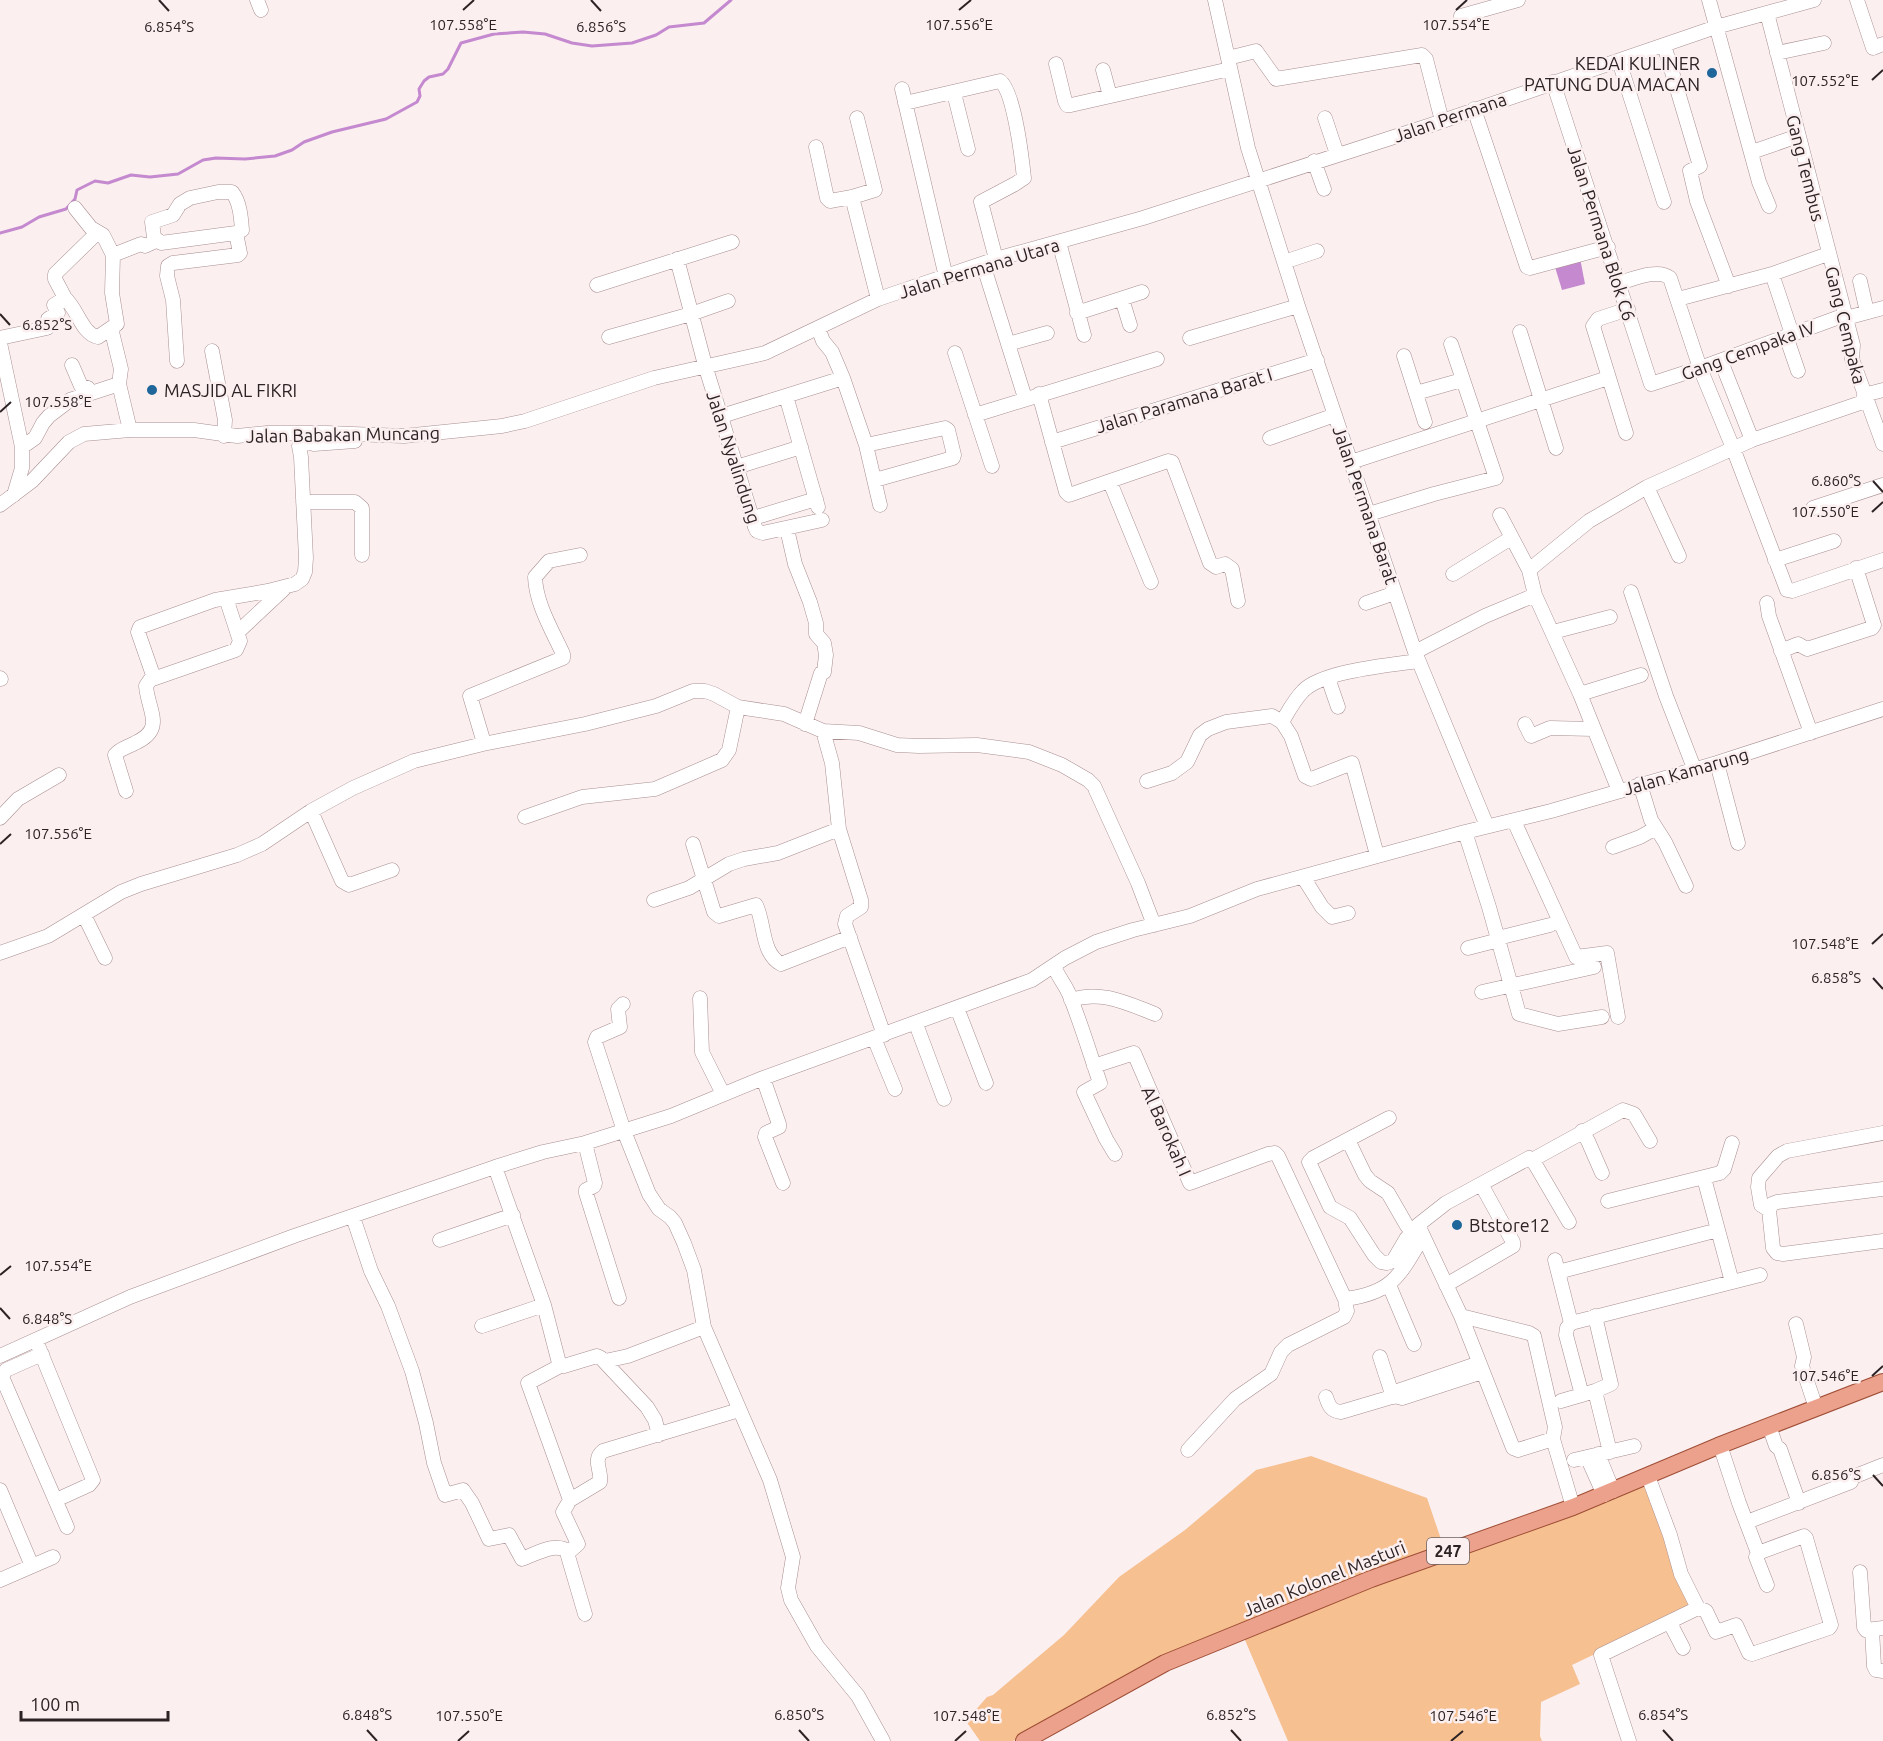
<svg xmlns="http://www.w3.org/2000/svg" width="1883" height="1741" font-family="Ubuntu,sans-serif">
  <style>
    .green { fill: #f6c090 }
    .water { fill: #c489cf }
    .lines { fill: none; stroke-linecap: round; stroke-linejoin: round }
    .stream { stroke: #c489cf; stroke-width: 3 }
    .minor-casing { stroke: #aa8f91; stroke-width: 15 }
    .major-casing { stroke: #9f4d35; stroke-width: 18 }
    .minor { stroke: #fff; stroke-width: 14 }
    .major { stroke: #eba18b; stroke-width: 16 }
    .ticks { fill: none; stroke: #2d2324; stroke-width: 2 }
    .poi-dot { fill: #1f669a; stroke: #fbeff0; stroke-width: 2 }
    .labels { text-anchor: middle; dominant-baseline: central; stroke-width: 5; stroke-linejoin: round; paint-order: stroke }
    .shield { fill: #fbeff0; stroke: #6b6061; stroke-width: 1.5 }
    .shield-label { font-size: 16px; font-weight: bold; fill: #2d2324 }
    .poi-label { font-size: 18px; fill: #2d2324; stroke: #fbeff0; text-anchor: start }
    .street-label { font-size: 18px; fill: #2d2324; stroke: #fbeff0 }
    .ticks-label { font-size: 15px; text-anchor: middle; fill: #2d2324; stroke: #fbeff0; stroke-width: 5; stroke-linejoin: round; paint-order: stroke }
  </style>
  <rect width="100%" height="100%" fill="#fbeff0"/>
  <!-- green -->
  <path class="green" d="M1311,1456L1427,1498L1447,1557L1646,1482L1693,1607L1572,1665L1580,1684L1541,1702L1540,1736L1542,1741H1288L1239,1626L1013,1741H980L966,1721L987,1697L993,1695L1064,1635L1119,1577L1185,1530L1256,1470Z"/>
  <!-- water -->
  <path class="water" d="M1580,258L1585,284L1562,290L1555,267Z"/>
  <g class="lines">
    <!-- stream -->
    <path class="stream" d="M0,233L22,227L39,217L66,209L75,199L77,190L95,181L108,183L131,175L150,177L178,174L203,160L216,158L245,159L275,156L292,150L304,142L332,132L386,119L417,102L420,96L419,89L424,81L429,77L443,74L448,69L461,43L494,34L523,32L545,34L572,43L592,46L632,43L656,35L669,27L704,23L731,0"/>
    <defs>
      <path id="minor" d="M257,0L261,10
        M1215,0L1248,148L1298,306L1415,652L1487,826
        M1709,0L1759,182L1769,206
        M1857,0L1873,48L1883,44
        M1767,13L1853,345L1852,359L1883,444
        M1461,16L1518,0
        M1664,45L1700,166L1690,171L1697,201L1729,286
        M1777,53L1824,43
        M1228,58L1256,51L1276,79L1422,55L1426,59L1442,121
        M1619,61L1664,202
        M1056,64L1065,101L1067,105H1071L1230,69
        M1103,70L1110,96
        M1553,82L1651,384L1700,368L1845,315
        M902,89L946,277
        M954,93L968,149
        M905,103L1000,81C1014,91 1022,159 1024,178L1015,184L981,202L996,259
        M1474,109L1527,267L1530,268L1608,247
        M1325,118L1337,154
        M816,147L827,198L830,201L852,197L875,190L857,118
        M1752,152L1798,136
        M1314,161L1324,189
        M852,197L878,299
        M1059,242L1084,335
        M113,255L141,244L145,246L156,241
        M677,259L705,365L755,527L757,531L763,533L822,520
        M1284,262L1317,251
        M983,264L1025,398
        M1772,274L1792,334
        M1860,281L1867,312
        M1619,283C1633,279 1658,268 1670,278L1700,368L1733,448L1787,590L1792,591L1883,560
        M597,285L732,242
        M65,298L55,279V274L97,233
        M1122,299L1130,325
        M1678,299L1772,274L1828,254
        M1077,313L1142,292
        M1846,318L1883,308
        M111,328L121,369L119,384L130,430
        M818,328L823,341L832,352L843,378L866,445L880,505
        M1520,332L1556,448
        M1786,336L1798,371
        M609,337L691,314L728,301
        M0,338L47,328L48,319L58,313L54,305L65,298C78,310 82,334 98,337L117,324L112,293L113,255L103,235L91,228L75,208
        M1190,338L1298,306
        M0,343L22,447V468L14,495
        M1008,344L1047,333
        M212,351L225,420L224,436
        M955,353L992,466
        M1404,356L1425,422
        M177,361L173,300L167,276L168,266L173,263L238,255L240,253L236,233L242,230C241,217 240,202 232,192H218L190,198L180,204L173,215L152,222L154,237L161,243L236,233
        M1721,361L1752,440
        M72,365L81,386L88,388L91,393
        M1416,393L1462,380
        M1039,394L1066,492L1069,495L1168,461L1172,462L1210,563L1216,567L1225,564L1232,569L1238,601
        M1864,395L1883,390
        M786,396L818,507
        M728,414L843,378
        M975,415L1157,359
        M1626,433L1593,326L1598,319L1628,309
        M1270,438L1335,415
        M1052,442L1317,360
        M866,445L945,428L948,430L954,455L953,458L875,480
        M22,447L35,438L43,423L49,416L70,400L119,384
        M1351,462L1608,378
        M743,465L801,447
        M1110,482L1151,582
        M1647,487L1679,556
        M303,502H355L362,508V555
        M0,505L32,481L69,442L84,434L130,430H194L237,436L267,433H327L404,436L502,426L525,421L654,378L765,353L878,299L996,259L1143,218L1428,126L1716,27L1814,0
        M1813,508L1883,485
        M1369,514L1434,494L1496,478L1451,344
        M1500,515L1529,570L1535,595L1580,694L1619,791
        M760,516L816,499
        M787,529L795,564L810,602L816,623V634L824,643L826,655L824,672L821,673L805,724
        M1775,560L1834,541
        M1529,570L1589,521L1647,487L1752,440L1866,401
        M1453,574L1511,538
        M1631,592L1666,696L1694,768
        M1366,603L1395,593
        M1767,603L1769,616L1811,733
        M238,632L285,588
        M1553,632L1610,617
        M1781,651L1798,644L1807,649L1872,628L1874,625L1856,568
        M1415,652L1485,616L1535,595
        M0,678L1,679
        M154,678L138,632L140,627L215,600L268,591L295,584L302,579L305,572L306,558L301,457L299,446L304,441L314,444L355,441
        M1328,678L1338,707
        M1580,694L1641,675
        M1282,722C1288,712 1294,700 1303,691C1322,671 1390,665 1418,661
        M1525,724L1531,736L1550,728L1593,729
        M823,731L832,763L839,829L861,900V907L847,916L845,924L884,1035
        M484,743L470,696L563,658V654C552,630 536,604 535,577L549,561L580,555
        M1717,763L1738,843
        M1147,781L1172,773L1187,762L1200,735L1208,729L1226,722L1272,716L1282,722L1291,736L1305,776L1311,779L1314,778L1352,763L1377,855
        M1640,784L1651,820L1665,842L1686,886
        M126,791L115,755C119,749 128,747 135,743C166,729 148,711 146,686L150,680L236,650L240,641L226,598
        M311,811L342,881L349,885L392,870
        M525,817L582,797L655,789L722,760L729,750L738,707
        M0,818L18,799L59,775
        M1514,821L1576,957L1607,953L1618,1017
        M1465,832L1489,907L1519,1014L1558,1024L1602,1017
        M693,844L714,912L719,916L756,905C765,923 761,953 781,964L850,937
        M1613,847L1640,837L1656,828
        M1303,877L1322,907L1332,917L1348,913
        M654,900L689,888L729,864L744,859L778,853L839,829
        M84,915L105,958
        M1498,938L1550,925
        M1468,948L1499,940
        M0,953L48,936L121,892L141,884L237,855L262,844L311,811L353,788L414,761L483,744L585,724L656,706L693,691H705L714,694L738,707L784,714L823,731L859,733L897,745L919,746L977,745L1029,752L1062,765L1088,780L1094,786L1138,883L1154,925
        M1054,966C1058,977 1065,984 1069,994C1081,1023 1090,1054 1100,1083L1084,1092L1106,1139L1115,1154
        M1482,992L1594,967
        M700,998L702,1052L723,1094
        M1071,1000C1101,990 1126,1003 1155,1014
        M623,1004L618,1009L620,1027L597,1037L595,1042L624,1131L649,1194L659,1209L670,1217L675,1223L684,1243L694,1270L704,1327L770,1480L793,1557L788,1588L791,1600L817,1646L858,1696L883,1741
        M957,1008L986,1083
        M916,1024L944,1099
        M874,1038L895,1089
        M1094,1066L1134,1053L1190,1183L1268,1154L1275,1153L1278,1156L1345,1299L1347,1311L1344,1317L1288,1345L1281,1352L1271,1374L1235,1399L1188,1450
        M763,1078L779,1124V1127L766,1133L765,1137L783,1183
        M1389,1118L1313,1158L1309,1162L1330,1207L1350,1218L1374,1255L1381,1262L1387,1263L1393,1261L1406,1239L1418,1225L1446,1203L1529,1158L1535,1164L1569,1222
        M1582,1131L1588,1141L1602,1173
        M1348,1140L1365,1175L1370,1181L1388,1193L1407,1226
        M585,1143L595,1183L594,1186L586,1190V1193L619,1298
        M1532,1160L1623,1110L1634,1114L1650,1141
        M495,1167L544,1305L559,1363L564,1366L597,1356L601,1358L647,1407L655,1420L659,1435
        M1704,1178L1732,1282
        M1883,1189L1777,1202L1772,1204L1769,1210L1773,1248L1777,1253L1783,1254L1883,1241
        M1608,1201L1720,1173L1724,1169L1732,1143
        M1769,1210L1761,1205L1758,1187L1759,1178L1778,1156L1787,1151L1883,1133
        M353,1217L371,1271L388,1306L412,1371L426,1423L434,1463L445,1495L463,1490L472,1503L489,1539L509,1535L522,1559C536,1554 556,1541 569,1552
        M1418,1225L1461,1316L1513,1448L1518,1450L1553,1439
        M440,1240L513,1215
        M1555,1260L1571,1323
        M1558,1272L1718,1230
        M1389,1285L1414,1344
        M1446,1285L1513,1246V1242L1481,1184
        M1345,1299C1393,1293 1400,1275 1423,1236
        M1461,1316L1529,1333L1534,1336L1555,1427L1553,1439L1573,1507
        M1796,1324L1804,1357L1802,1366L1816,1408
        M482,1326L544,1305
        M39,1348L93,1480L89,1485L56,1500
        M42,1354L6,1370L2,1377L67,1527
        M0,1356L130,1297L294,1236L495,1167L543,1152L585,1143L671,1116L763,1078L1021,984L1032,980L1065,958L1096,942L1133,930L1190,916L1257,889L1465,832L1551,811L1717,763L1883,709
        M1380,1357L1393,1397
        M605,1361L628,1356L704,1327
        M1479,1363L1400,1390L1395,1396L1402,1398L1482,1372
        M562,1365L528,1383L570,1500
        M1595,1391L1610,1452
        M1582,1395L1566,1335L1567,1328L1571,1323L1760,1275
        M1326,1397C1329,1406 1331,1411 1341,1412L1395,1396
        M1561,1401L1595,1391L1611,1384L1595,1316
        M1769,1426L1776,1446L1780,1449L1799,1503
        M1720,1445L1739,1503L1758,1553L1756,1557L1767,1585
        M1598,1454L1613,1491
        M1587,1457L1604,1495
        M1574,1460L1634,1446
        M1858,1475L1883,1465
        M0,1490L32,1566
        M1752,1520L1851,1482
        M1860,1572L1864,1627L1866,1630L1883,1628
        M0,1580L53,1557
        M1698,1608L1706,1611L1716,1632L1736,1625L1749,1653L1752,1654L1829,1628L1831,1625L1806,1538L1804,1536L1758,1553
        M585,1614L568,1556L569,1552L578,1544L563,1512L570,1500L600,1482C602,1470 592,1460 603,1451L739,1410
        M1670,1623L1683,1648
        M1872,1630L1874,1666L1876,1670L1883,1671
        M1629,1741L1601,1655L1698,1608L1681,1574L1670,1535L1648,1476"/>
      <path id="major" d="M1024,1741L1165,1663L1371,1579L1573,1507L1718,1446L1883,1382"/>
    </defs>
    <!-- minor casing -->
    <use href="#minor" class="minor-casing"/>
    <!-- major casing -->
    <use href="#major" class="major-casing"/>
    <!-- minor -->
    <use href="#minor" class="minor"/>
    <!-- major -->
    <use href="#major" class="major"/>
  </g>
  <!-- ticks -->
  <path class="ticks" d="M159,0L169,11M591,0L601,11M463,10L474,0M959,10L971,0M1456,10L1467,0M1872,80L1883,70M0,314L10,325M0,412L11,402M1873,481L1883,492M1872,512L1883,502M0,844L11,834M1872,944L1883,934M1873,978L1883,989M0,1275L11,1266M0,1308L10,1319M1872,1376L1883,1366M1873,1475L1883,1486M367,1730L377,1741M799,1730L809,1741M1231,1730L1241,1741M1663,1730L1673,1741M458,1741L469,1731M955,1741L966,1731M1451,1741L1463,1731"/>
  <!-- markers -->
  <g class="poi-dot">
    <circle cx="1712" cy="73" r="6"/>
    <circle cx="152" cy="390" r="6"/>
    <circle cx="1457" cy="1225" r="6"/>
  </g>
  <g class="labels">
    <!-- shield labels -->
    <rect class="shield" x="1427" y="1538" width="42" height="26" rx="4.5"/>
    <g class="shield-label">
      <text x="1448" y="1551">247</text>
    </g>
    <!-- poi labels -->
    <g class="poi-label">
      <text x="1700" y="63" text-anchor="end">KEDAI KULINER<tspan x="1700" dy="21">PATUNG DUA MACAN</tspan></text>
      <text x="164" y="390">MASJID AL FIKRI</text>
      <text x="1469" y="1225">Btstore12</text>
    </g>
    <!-- street labels -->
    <g class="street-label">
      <text transform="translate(1450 117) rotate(-19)">Jalan Permana</text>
      <text transform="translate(1806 168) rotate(76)">Gang Tembus</text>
      <text transform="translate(1602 233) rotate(72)">Jalan Permana Blok C6</text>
      <text transform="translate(979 268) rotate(-17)">Jalan Permana Utara</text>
      <text transform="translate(1846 325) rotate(76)">Gang Cempaka</text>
      <text transform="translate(1748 350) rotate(-20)">Gang Cempaka IV</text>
      <text transform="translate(1184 400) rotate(-17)">Jalan Paramana Barat I</text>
      <text transform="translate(343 434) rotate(-1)">Jalan Babakan Muncang</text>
      <text transform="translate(734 457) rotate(72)">Jalan Nyalindung</text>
      <text transform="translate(1366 505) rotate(71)">Jalan Permana Barat</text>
      <text transform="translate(1686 771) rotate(-16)">Jalan Kamarung</text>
      <text transform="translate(1167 1131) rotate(66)">Al Barokah I</text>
      <text transform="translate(1324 1578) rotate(-22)">Jalan Kolonel Masturi</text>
    </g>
  </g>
  <g class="ticks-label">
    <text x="463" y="30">107.558°E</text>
    <text x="959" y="30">107.556°E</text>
    <text x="1456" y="30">107.554°E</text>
    <text x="169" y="32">6.854°S</text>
    <text x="601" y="32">6.856°S</text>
    <text x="1825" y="86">107.552°E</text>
    <text x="47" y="330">6.852°S</text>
    <text x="58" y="407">107.558°E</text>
    <text x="1836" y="486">6.860°S</text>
    <text x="1825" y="517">107.550°E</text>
    <text x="58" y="839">107.556°E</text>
    <text x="1825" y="949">107.548°E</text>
    <text x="1836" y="983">6.858°S</text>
    <text x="58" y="1271">107.554°E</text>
    <text x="47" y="1324">6.848°S</text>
    <text x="1825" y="1381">107.546°E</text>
    <text x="1836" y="1480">6.856°S</text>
    <text x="367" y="1720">6.848°S</text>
    <text x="799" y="1720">6.850°S</text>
    <text x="1231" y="1720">6.852°S</text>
    <text x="1663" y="1720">6.854°S</text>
    <text x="469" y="1721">107.550°E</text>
    <text x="966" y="1721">107.548°E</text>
    <text x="1463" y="1721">107.546°E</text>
  </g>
  <!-- scale -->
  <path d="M21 1711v9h147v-9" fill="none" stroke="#2d2324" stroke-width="3"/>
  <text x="30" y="1711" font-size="18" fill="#2d2324" stroke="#fbeff0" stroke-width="4.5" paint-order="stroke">100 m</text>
</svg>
